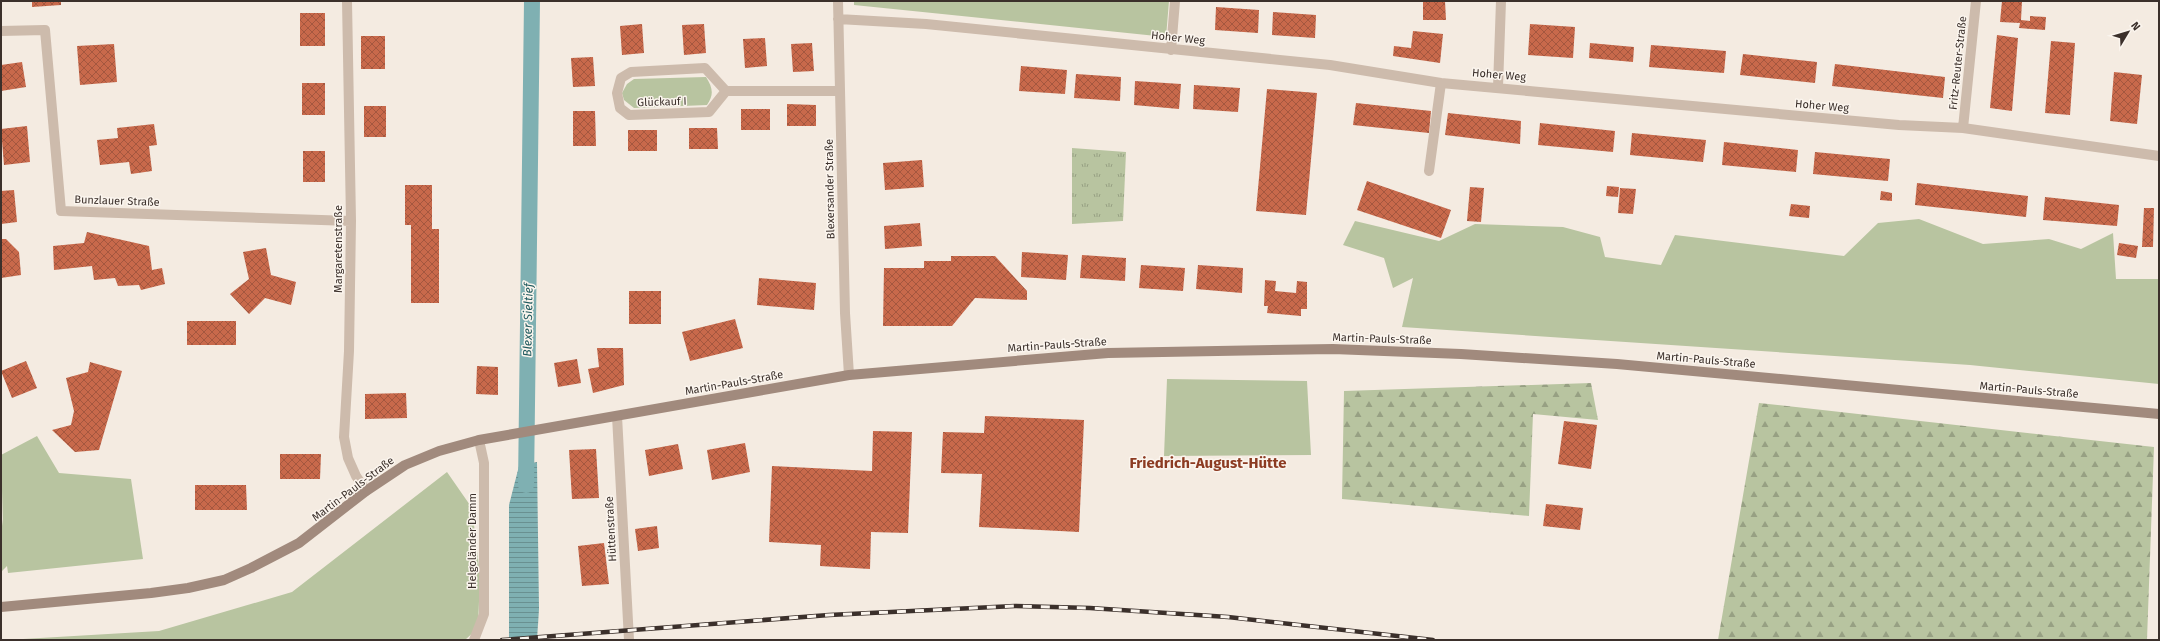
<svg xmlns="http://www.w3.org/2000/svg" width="2160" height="641" font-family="'Fira Sans',sans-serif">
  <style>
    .green { fill: #b8c4a0 }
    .forest { fill: url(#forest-firs) }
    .park { fill: url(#park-tufts) }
    .water { fill: url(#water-rules) }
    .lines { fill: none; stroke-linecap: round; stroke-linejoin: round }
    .canal { stroke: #7fb0b2; stroke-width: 16 }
    .building { fill: url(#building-cross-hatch) }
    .street { stroke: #cdbbac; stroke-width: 10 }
    .secondary { stroke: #a18a7d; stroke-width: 10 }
    .rail-casing { stroke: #3b302b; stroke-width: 4.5 }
    .rail { stroke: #fbf5ee; stroke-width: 3; stroke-dasharray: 9; stroke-linecap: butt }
    .labels { text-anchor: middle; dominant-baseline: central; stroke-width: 3; stroke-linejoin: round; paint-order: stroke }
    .street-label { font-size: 11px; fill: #3b302b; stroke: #fbf5ee }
    .water-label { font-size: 12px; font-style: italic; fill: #1f5a5e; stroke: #fbf5ee }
    .district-label { font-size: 15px; font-weight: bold; fill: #8c3b22; stroke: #fbf5ee }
  </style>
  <defs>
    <pattern id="forest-firs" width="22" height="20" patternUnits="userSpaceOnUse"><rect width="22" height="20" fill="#b8c4a0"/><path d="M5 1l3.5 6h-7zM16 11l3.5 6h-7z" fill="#97a083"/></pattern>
    <pattern id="park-tufts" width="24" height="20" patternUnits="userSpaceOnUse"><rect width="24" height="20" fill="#b8c4a0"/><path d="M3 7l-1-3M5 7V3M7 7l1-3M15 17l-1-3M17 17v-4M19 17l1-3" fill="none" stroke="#97a083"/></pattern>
    <pattern id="water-rules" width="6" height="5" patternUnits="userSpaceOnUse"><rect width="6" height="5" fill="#7fb0b2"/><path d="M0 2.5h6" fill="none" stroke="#699091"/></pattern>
    <pattern id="building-cross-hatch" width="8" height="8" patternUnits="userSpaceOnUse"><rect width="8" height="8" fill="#c8694b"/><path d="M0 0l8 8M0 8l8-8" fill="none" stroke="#a4573f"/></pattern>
  </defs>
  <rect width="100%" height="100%" fill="#f4ebe1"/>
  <!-- green -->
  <path class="green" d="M854,1H1169L1166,37L854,5Z
    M706,77C713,88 714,95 707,105L634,108L624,100L622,93L627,84L634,79Z
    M1919,219L1983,244L2049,239L2081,249L2113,233L2116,279H2159V384L1970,365L1402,327L1413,278L1393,288L1384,258L1343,245L1355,221L1439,241L1475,224L1563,227L1600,237L1605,257L1661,265L1675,235L1844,256L1878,223Z
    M1167,379L1307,381L1311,455L1164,456Z
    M37,436L59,473L131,479L143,559L8,573L7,566L1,572V512L3,526L1,455Z
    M447,472L472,508L480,575L478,628L465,640H6L159,631L292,592Z"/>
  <!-- forest -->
  <path class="forest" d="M1591,383L1598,420L1533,414L1529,516L1342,499L1344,391Z
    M1759,403L2154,447L2147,640H1718Z"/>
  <!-- park -->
  <path class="park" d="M1072,148L1126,152L1123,221L1072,224Z"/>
  <!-- water -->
  <path class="water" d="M537,462L539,609L537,640H509V505L519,466Z"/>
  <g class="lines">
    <!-- canal -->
    <path class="canal" d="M526,485L532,1"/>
  </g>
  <!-- building -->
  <path class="building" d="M32,1H61V5L32,7Z
    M1423,1H1445L1446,20H1423Z
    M2002,1H2022L2021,20L2030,21V16L2046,17L2045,30L2019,28L2020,23L2000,22Z
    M1216,7L1259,10L1258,33L1215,30Z
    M1273,12L1316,15L1315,38L1272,35Z
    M300,13H325V46H300Z
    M642,24L644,53L622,55L620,26Z
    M704,24L706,53L684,55L682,25Z
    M1530,24L1575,27L1573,58L1528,55Z
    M1413,31L1443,34L1440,63L1393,56L1394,46L1411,48Z
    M1997,35L2018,38L2012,111L1990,108Z
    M361,36H385V69H361Z
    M765,38L767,66L745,68L743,39Z
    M2051,41L2075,43L2070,115L2045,113Z
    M812,43L814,71L793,72L791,44Z
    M1590,43L1634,47L1633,62L1589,58Z
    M114,44L117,82L80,85L77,46Z
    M1651,45L1726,51L1724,73L1649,67Z
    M1743,54L1817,62L1815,83L1740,75Z
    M593,57L595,86L573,87L571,58Z
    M22,62L26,87L1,91V65Z
    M1835,64L1945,77L1943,98L1832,86Z
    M1021,66L1067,70L1065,94L1019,91Z
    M2114,72L2142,75L2137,124L2110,121Z
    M1076,74L1121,77L1120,101L1074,98Z
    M1135,81L1181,84L1179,109L1134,105Z
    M302,83H325V115H302Z
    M1194,85L1240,88L1238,112L1193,109Z
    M1267,89L1317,93L1306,215L1256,211Z
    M1356,103L1431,111L1429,133L1353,125Z
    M787,104L816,105V126H787Z
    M364,106H386V137H364Z
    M741,109H770V130H741Z
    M573,111H595L596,146H573Z
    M1448,113L1521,121L1520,144L1445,135Z
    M1540,123L1615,131L1613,152L1538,145Z
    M154,124L157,145L149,146L152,171L131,174L129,162L100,165L97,140L118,138L117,128Z
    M27,126L30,162L4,165L1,129Z
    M689,128H717L718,149H689Z
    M628,130H657V151H628Z
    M1632,133L1706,140L1703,162L1630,155Z
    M1724,142L1798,150L1796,172L1722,165Z
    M303,151H325V182H303Z
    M1815,152L1890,159L1888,181L1813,174Z
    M922,160L924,187L885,190L883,163Z
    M1367,181L1451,210L1441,238L1357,210Z
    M1917,183L2028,196L2026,217L1915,205Z
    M405,185H432V229H439V303H411V225H405Z
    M1607,186L1619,187L1618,197L1606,196Z
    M1470,187L1484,188L1481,222L1467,221Z
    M1620,188L1636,189L1633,214L1618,213Z
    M14,190L17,222L1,224V191Z
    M1881,191L1892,193V201L1880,200Z
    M2045,197L2119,205L2117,226L2043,220Z
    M1791,204L1810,206L1809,218L1789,216Z
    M2144,208H2154L2153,247H2142Z
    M920,223L922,246L885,249L884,226Z
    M87,232L149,246L152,270L162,268L165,284L141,290L139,285L118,286L115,278L94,280L92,266L54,270L53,246L84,243Z
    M1,239H6L19,252L21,275L1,278Z
    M2119,243L2138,246L2136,258L2117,255Z
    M266,248L271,275L296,282L291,305L265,298L249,314L230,294L249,279L243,252Z
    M1022,252L1068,255L1066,280L1021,277Z
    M1082,255L1126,258L1125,281L1080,278Z
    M951,256H995L1027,291V300L975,298L952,326H883L884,268H924V261H951Z
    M1141,265L1185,268L1183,291L1139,288Z
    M1198,265L1243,268L1242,293L1196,289Z
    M759,278L816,283L814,310L757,305Z
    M1265,280L1276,281L1275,291L1296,293L1297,281L1307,282V309H1301V316L1267,313L1268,306H1264Z
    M629,291H661V324H629Z
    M735,319L743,348L690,361L682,332Z
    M187,321H236V345H187Z
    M597,348H623L624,385L593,393L588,369L599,367Z
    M577,359L581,383L558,387L554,363Z
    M26,361L37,388L12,398L1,371Z
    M90,362L122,371L99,450L75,452L52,430L71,425L74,411L66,378L88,372Z
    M477,366L498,367V395L476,394Z
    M406,393L407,418L365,419V394Z
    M985,416L1084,420L1079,532L979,527L982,474L941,473L943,432L984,433Z
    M1564,421L1597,425L1591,469L1558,464Z
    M873,431L912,432L908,533L871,532L870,569L820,566L821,545L769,542L772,466L872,471Z
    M745,443L750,472L712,480L707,450Z
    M678,444L683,469L649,476L645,450Z
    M596,449L599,498L572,499L569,450Z
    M280,454H321L320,479H280Z
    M195,485H246L247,510H195Z
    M1546,504L1583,508L1580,530L1543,526Z
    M657,526L659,548L638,551L635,529Z
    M604,543L609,584L582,586L578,546Z"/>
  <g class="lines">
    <!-- street -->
    <path class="street" d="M347,1L351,221L349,351L344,437L348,458L356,476L366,491
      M838,1L845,313L849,375
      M838,19L926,24L1330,65L1441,83L1899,125L1963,128L2159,156
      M1,31L45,30L61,211L351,221
      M1171,50L1175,1
      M1498,87L1501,1
      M726,91L709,112L629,115L620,108L617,93L621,78L631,72L705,68L726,91H839
      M1963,128L1976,1
      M1429,171L1441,83
      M617,416L629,640
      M474,640L484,614V463L479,440"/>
    <!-- secondary -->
    <path class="secondary" d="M1,607L151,593L188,588L224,580L251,568L299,543L366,491L405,465L439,451L479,440L849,375L1108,353L1333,349L1461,354L1617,364L2159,414"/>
    <defs>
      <path id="rail" d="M502,640L829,615L1015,606L1090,608L1228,617L1433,640"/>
    </defs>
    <!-- rail casing -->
    <use href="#rail" class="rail-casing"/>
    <!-- rail -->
    <use href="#rail" class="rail"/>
  </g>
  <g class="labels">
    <!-- street labels -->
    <g class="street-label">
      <text transform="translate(1178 38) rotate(6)">Hoher Weg</text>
      <text transform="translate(1958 63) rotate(-84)">Fritz-Reuter-Straße</text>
      <text transform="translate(1499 75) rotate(5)">Hoher Weg</text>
      <text transform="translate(662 102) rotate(-2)">Glückauf I</text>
      <text transform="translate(1822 106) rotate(5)">Hoher Weg</text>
      <text transform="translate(830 189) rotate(-91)">Blexersander Straße</text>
      <text transform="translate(117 201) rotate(2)">Bunzlauer Straße</text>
      <text transform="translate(338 249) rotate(-90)">Margaretenstraße</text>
      <text transform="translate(1382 339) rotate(2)">Martin-Pauls-Straße</text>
      <text transform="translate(1057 345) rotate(-4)">Martin-Pauls-Straße</text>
      <text transform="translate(1706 360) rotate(5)">Martin-Pauls-Straße</text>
      <text transform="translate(734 383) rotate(-10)">Martin-Pauls-Straße</text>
      <text transform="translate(2029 390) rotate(5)">Martin-Pauls-Straße</text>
      <text transform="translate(353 489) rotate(-37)">Martin-Pauls-Straße</text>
      <text transform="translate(611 529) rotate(-93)">Hüttenstraße</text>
      <text transform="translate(472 541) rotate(-90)">Helgoländer Damm</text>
    </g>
    <!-- water labels -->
    <g class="water-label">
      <text transform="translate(528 320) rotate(-89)">Blexer Sieltief</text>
    </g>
    <!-- district labels -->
    <g class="district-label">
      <text x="1208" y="463">Friedrich-August-Hütte</text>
    </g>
  </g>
  <!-- border -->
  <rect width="2160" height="641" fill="none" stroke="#3b302b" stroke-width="4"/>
  <!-- north arrow -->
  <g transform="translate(2128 32) rotate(52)" stroke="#fbf5ee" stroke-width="3" paint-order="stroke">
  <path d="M0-3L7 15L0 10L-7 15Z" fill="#3b302b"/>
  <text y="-6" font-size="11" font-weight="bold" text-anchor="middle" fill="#3b302b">N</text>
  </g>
</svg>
